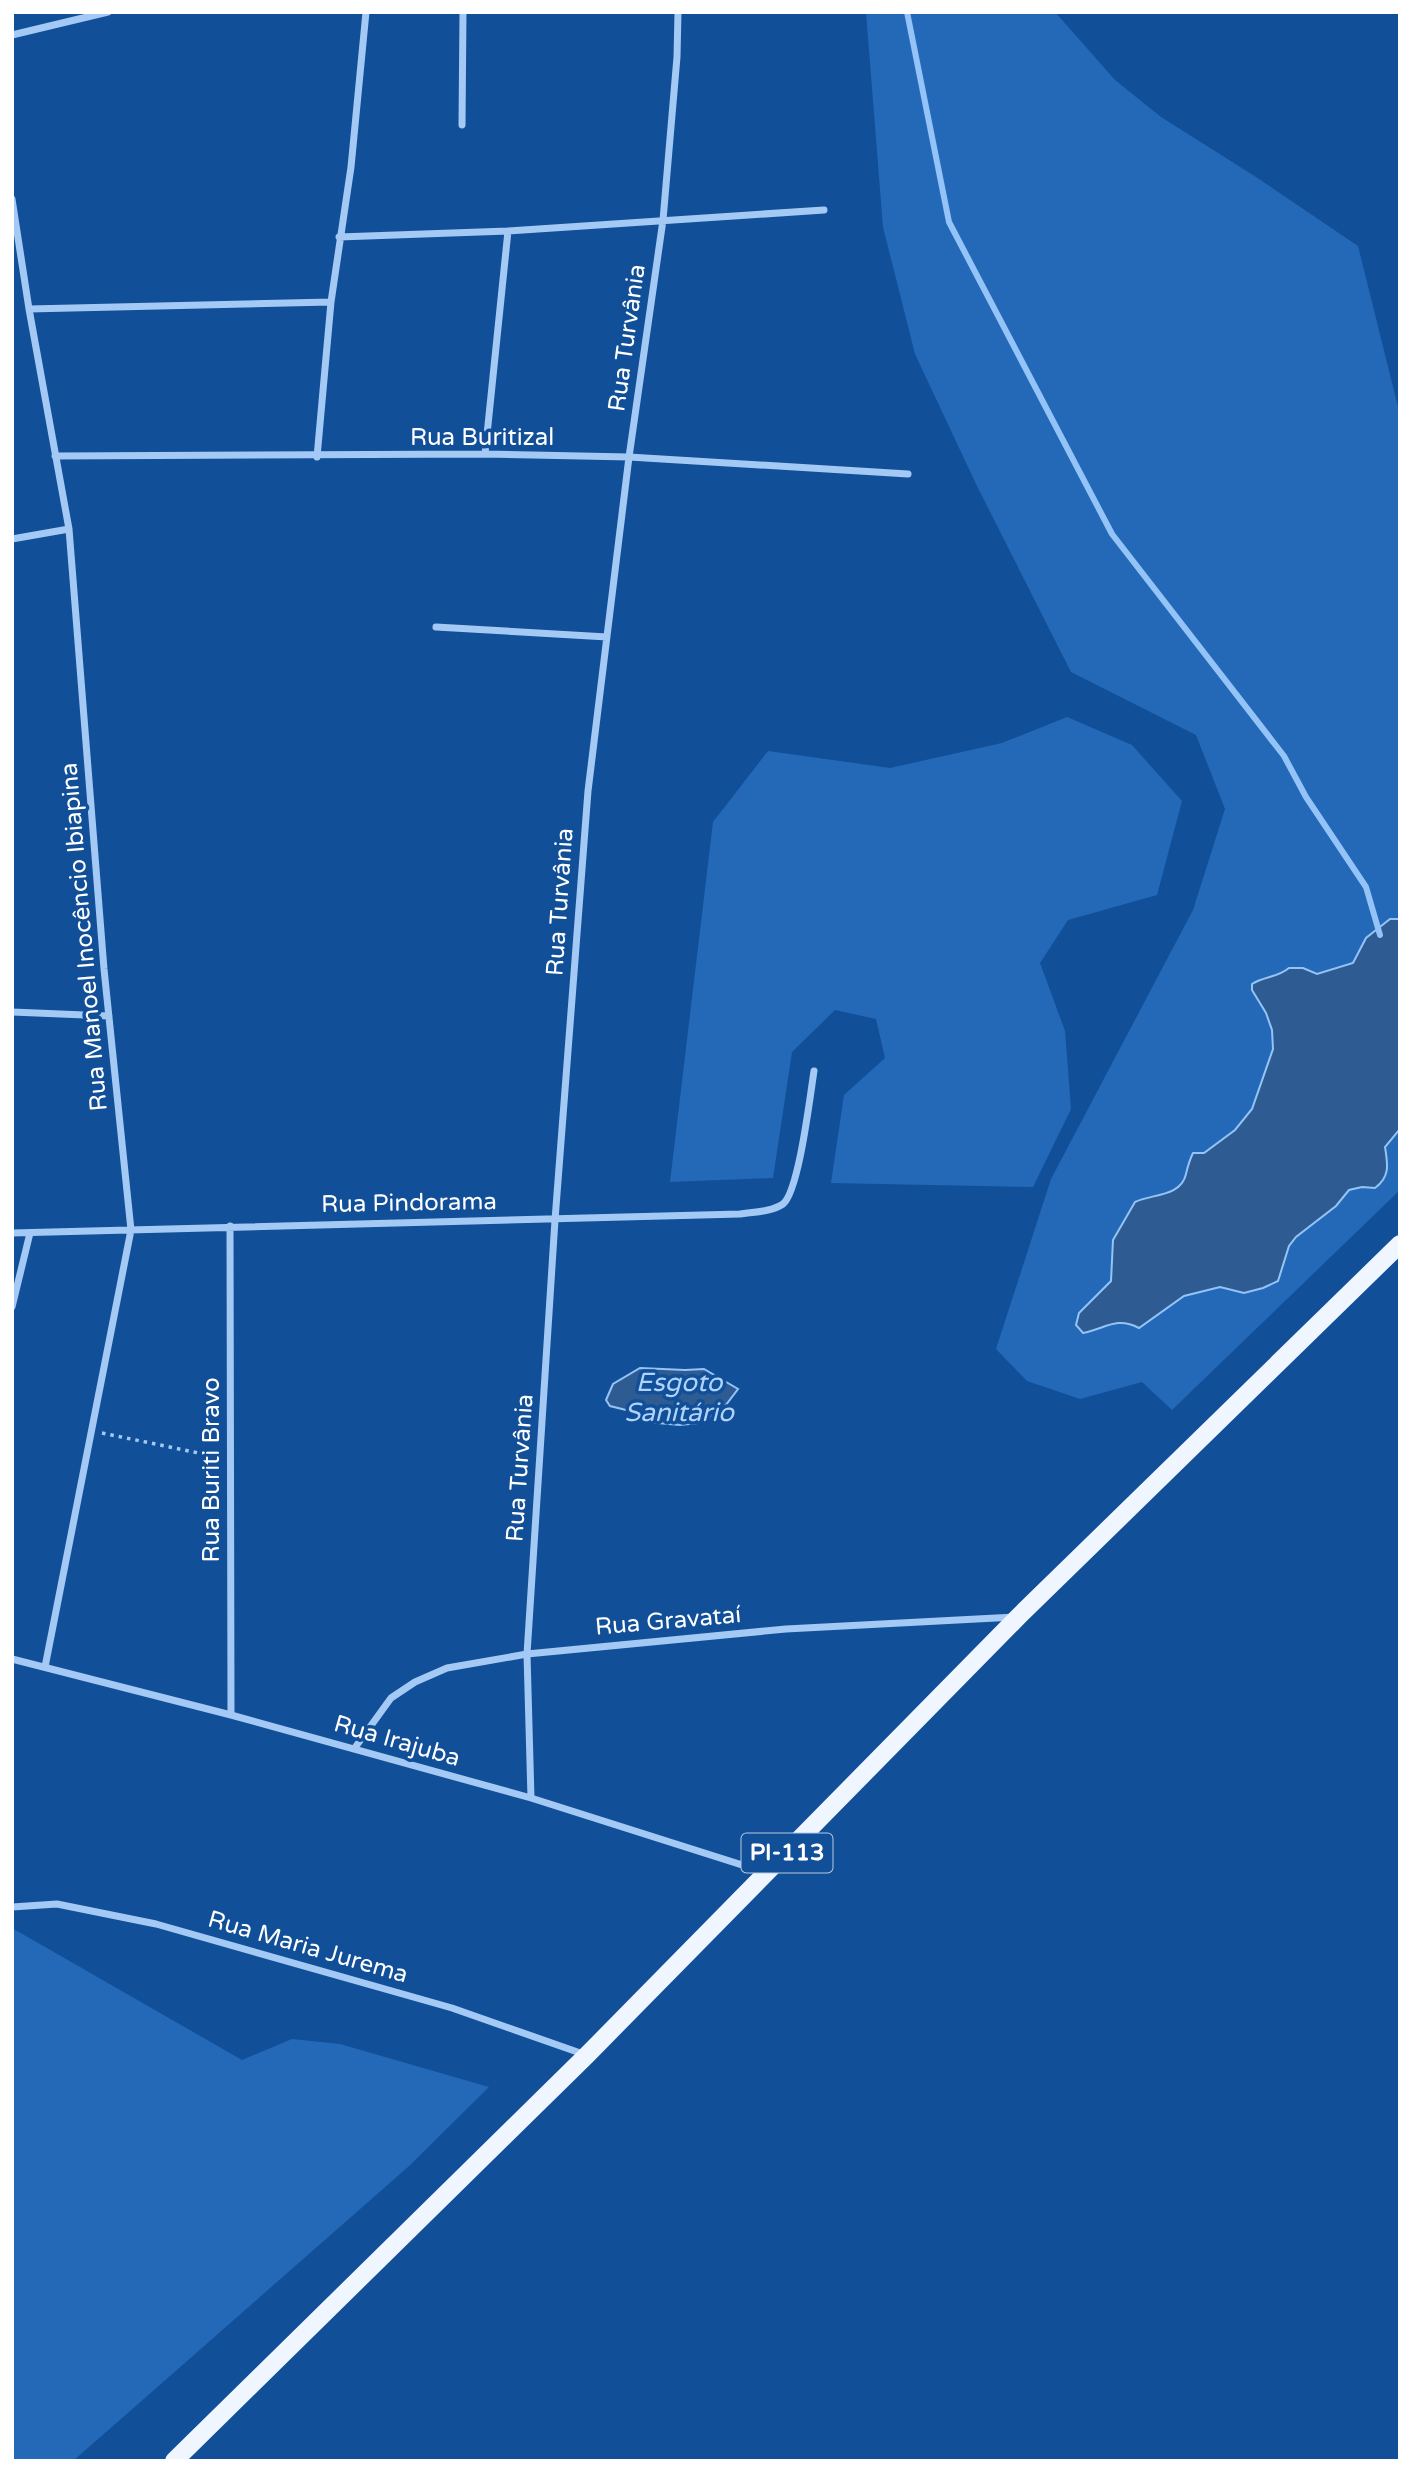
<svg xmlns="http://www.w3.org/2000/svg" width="1412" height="2473" font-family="'Varela Round',sans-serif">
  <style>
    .green { fill: #2469b8 }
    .water { fill: #2e5c92; stroke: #94c4f7; stroke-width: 2 }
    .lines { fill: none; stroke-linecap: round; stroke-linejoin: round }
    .stream { stroke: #94c4f7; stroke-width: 6 }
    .path { stroke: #a3c9f4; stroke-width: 3.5; stroke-dasharray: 3.5 5; stroke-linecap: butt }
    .minor { stroke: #a3c9f4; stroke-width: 7 }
    .primary { stroke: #f0f6ff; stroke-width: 18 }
    .labels { text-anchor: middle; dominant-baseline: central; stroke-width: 7; stroke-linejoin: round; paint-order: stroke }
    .shield { fill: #114f99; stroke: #b8cae0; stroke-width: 2 }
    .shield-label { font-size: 23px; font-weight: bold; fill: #fff }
    .street-label { font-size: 24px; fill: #fff; stroke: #114f99 }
    .water-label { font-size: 26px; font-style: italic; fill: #afd3fb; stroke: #114f99 }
  </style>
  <rect width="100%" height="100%" fill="#114f99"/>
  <!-- green -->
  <path class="green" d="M866,12H1055L1115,80L1161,117L1256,177L1358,246L1400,415V1190L1172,1410L1142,1382L1080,1399L1027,1381L996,1349L1051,1179L1193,910L1225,809L1196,735L1071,672L976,484L915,354L883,227Z
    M1067,717L1132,745L1182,801L1157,895L1068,920L1040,963L1065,1031L1071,1109L1033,1187L831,1183L844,1095L885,1058L876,1019L835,1010L792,1052L773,1178L670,1182L713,822L768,751L890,768L1002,743Z
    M12,1928L242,2060L292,2039L340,2044L489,2087L408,2167L73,2461H12Z"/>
  <!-- water -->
  <path class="water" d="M1390,919H1400V1129L1385,1147C1388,1165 1390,1177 1375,1188L1362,1187L1349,1190L1336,1206L1296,1237L1289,1246L1278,1281L1263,1288L1244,1293L1220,1287L1184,1296L1139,1328C1116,1316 1105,1329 1083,1333L1076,1325L1079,1313L1111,1281L1113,1240L1135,1202C1151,1194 1181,1197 1186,1174C1188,1166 1189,1161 1193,1153H1204L1235,1130L1252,1109L1273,1049L1272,1030L1266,1013L1252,990V984C1264,976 1277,978 1289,968H1303L1317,974L1353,963L1366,938Z
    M640,1368L685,1370L704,1369L738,1389L719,1414L708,1417L698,1423L680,1425L646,1422L626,1410L610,1406L606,1400L613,1384Z"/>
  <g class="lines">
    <!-- stream -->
    <path class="stream" d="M907,12L949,222L1112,534L1284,756L1306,797L1366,887L1380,935"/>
    <!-- path -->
    <path class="path" d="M102,1433L218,1457"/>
    <!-- minor -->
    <path class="minor" d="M12,35L108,12
      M462,125L463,12
      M12,199L29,309L69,529L104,969L131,1230L45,1667
      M339,237L508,231L824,210
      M29,309L331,302
      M485,454L508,231
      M55,456L485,454L629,457L908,474
      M317,457L331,302L351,167L366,12
      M12,539L69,529
      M436,627L607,637
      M12,1012L109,1016
      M230,1226L231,1715
      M12,1233L740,1214C753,1212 771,1212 783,1204C799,1191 810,1096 814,1071
      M12,1307L30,1233
      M12,1659L231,1715L531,1798L764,1872
      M354,1749L391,1698L415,1682L447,1668L527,1654L786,1629L1015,1617
      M531,1798L527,1654L555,1220L588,791L629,457L663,220L677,57L678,12
      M12,1907L57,1904L156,1924L452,2008L586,2055"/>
    <!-- primary -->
    <path class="primary" d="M174,2461L587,2055L1019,1616L1400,1244"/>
  </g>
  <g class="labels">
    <!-- shield labels -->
    <rect class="shield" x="741.5" y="1833.5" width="91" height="39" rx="5"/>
    <g class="shield-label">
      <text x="787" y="1853">PI-113</text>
    </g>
    <!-- street labels -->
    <g class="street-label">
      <text transform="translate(627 338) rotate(-82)">Rua Turvânia</text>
      <text x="482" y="437">Rua Buritizal</text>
      <text transform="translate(560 902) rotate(-86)">Rua Turvânia</text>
      <text transform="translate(84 937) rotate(-95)">Rua Manoel Inocêncio Ibiapina</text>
      <text transform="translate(409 1203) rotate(-1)">Rua Pindorama</text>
      <text transform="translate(520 1468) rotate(-86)">Rua Turvânia</text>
      <text transform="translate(211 1470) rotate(-90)">Rua Buriti Bravo</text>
      <text transform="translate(668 1621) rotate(-5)">Rua Gravataí</text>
      <text transform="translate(397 1741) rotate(16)">Rua Irajuba</text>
      <text transform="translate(308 1947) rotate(16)">Rua Maria Jurema</text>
    </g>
    <!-- water labels -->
    <g class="water-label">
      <text x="679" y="1382">Esgoto<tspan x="679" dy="30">Sanitário</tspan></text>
    </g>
  </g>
  <!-- border -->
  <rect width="1412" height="2473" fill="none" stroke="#ffffff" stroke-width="28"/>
</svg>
